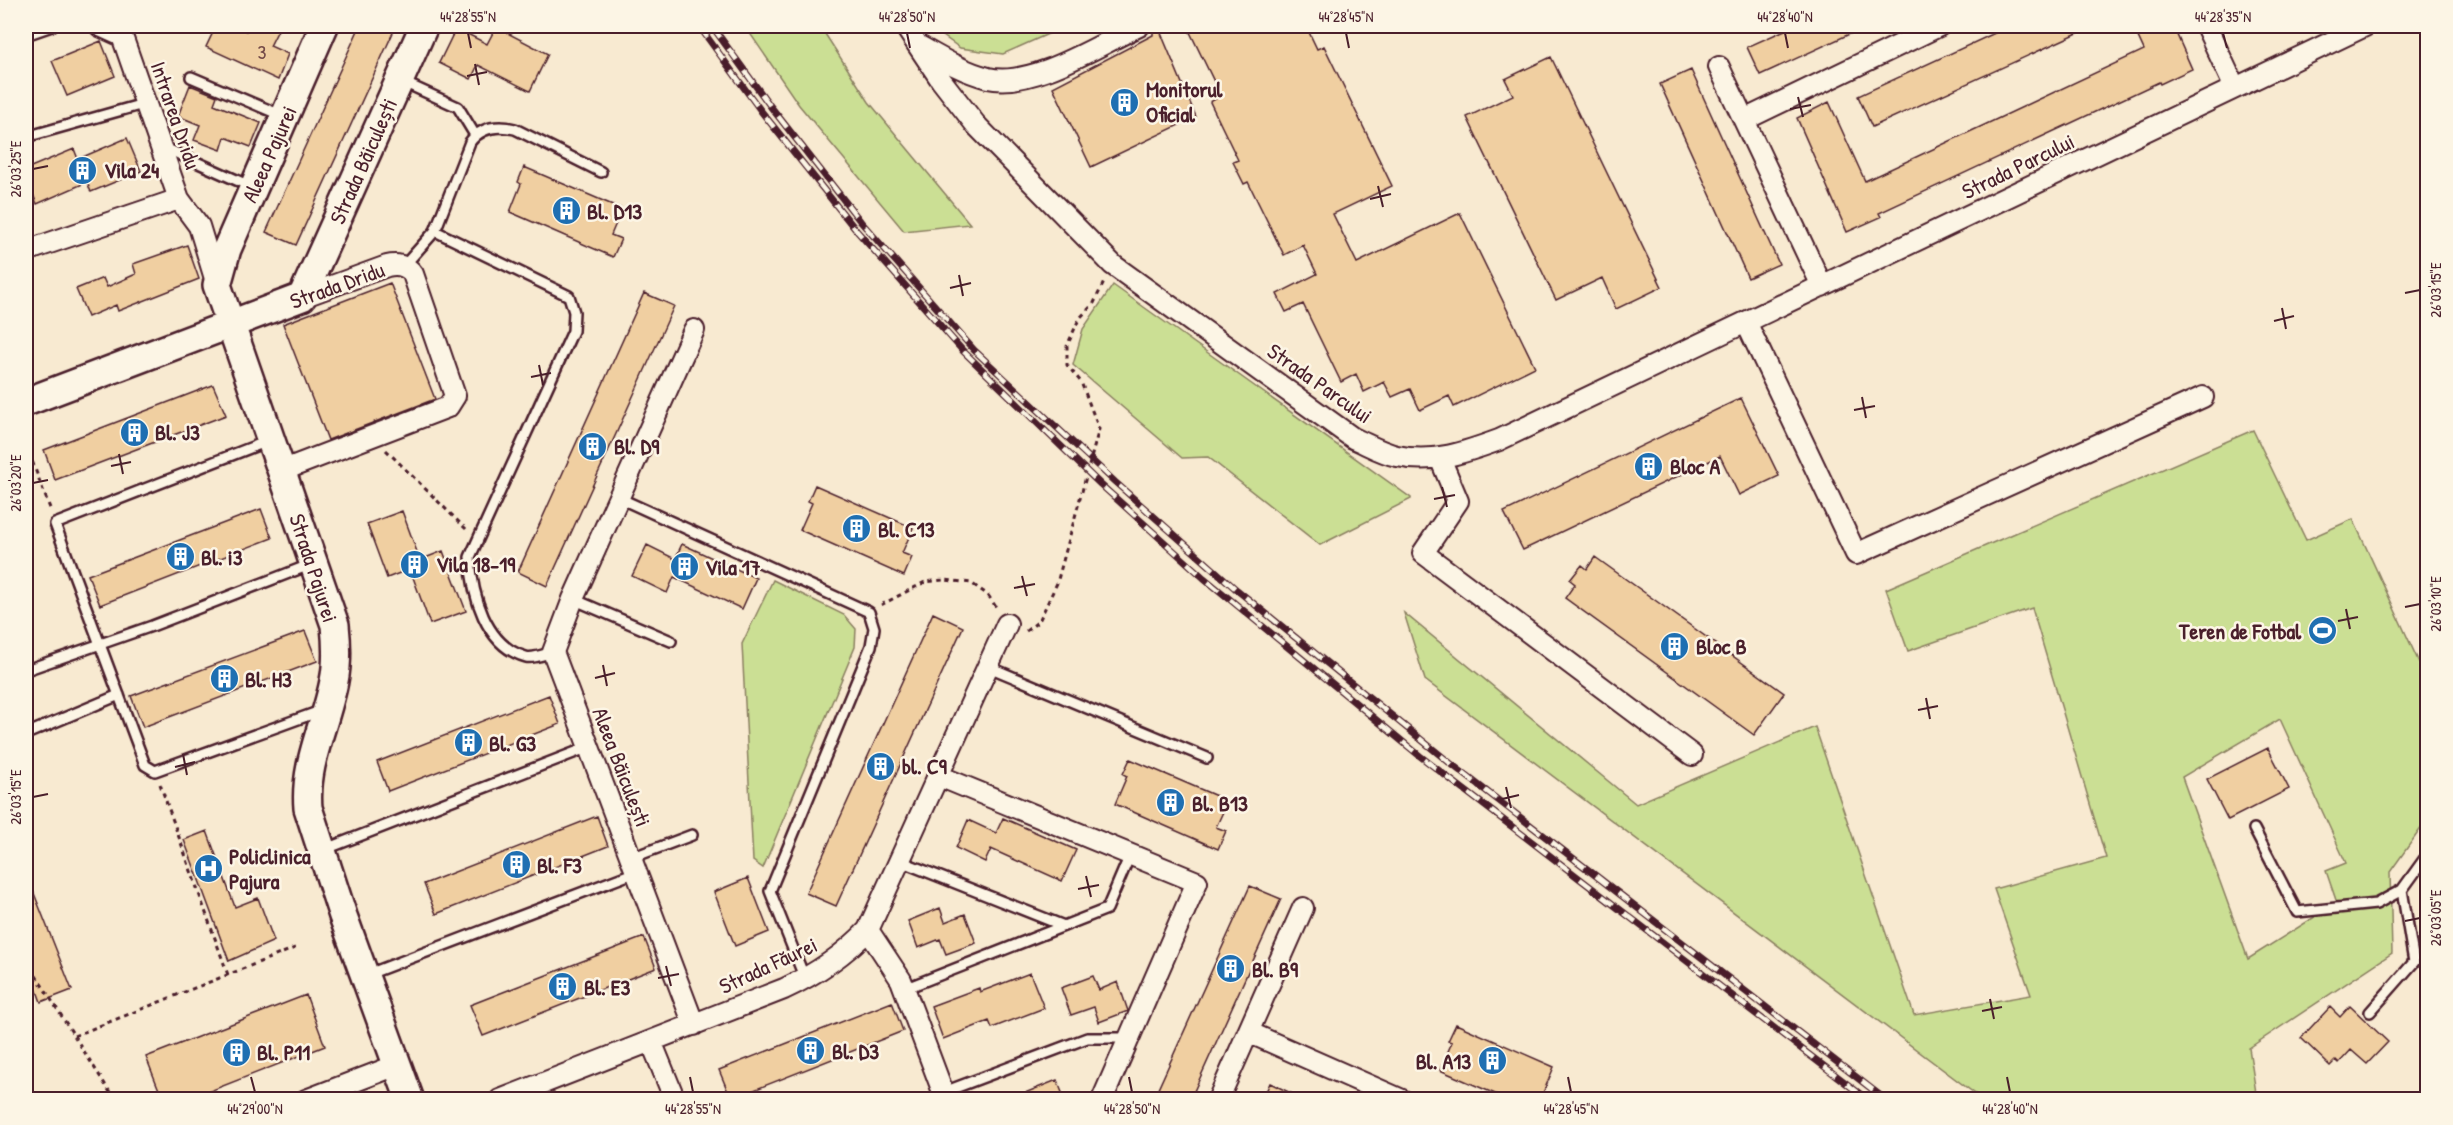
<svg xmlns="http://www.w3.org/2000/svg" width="2453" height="1125" font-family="'Patrick Hand',sans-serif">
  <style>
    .green { fill: #cbdf94; stroke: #8a7f60; stroke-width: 1.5; fill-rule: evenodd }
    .building { fill: #f0cfa1; stroke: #4a1f2b; stroke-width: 1.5 }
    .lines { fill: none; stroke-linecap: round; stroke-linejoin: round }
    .lane-casing { stroke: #4a1f2b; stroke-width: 14 }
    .street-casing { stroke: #4a1f2b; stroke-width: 24 }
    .secondary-casing { stroke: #4a1f2b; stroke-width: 32 }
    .path { stroke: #4a1f2b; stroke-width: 3; stroke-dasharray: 4.5 4.5; stroke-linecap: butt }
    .lane { stroke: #fcf5e5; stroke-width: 9 }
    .street { stroke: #fcf5e5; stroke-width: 20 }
    .secondary { stroke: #fcf5e5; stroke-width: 27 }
    .rail-casing { stroke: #4a1f2b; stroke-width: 7 }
    .rail { stroke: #fcf5e5; stroke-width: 4.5; stroke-dasharray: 14; stroke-linecap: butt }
    .ticks { fill: none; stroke: #4a1f2b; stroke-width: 2 }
    .labels { text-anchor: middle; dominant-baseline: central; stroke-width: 5; stroke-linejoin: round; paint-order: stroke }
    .number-label { font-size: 20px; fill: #744b48 }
    .poi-label { font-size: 22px; font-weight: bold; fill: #4a1f2b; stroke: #fcf5e5; text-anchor: start }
    .street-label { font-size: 22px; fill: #4a1f2b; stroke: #fcf5e5 }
    .neatline { fill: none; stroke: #4a1f2b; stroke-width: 2 }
    .ticks-label { font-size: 15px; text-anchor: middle; fill: #4a1f2b }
  </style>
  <rect width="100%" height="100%" fill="#f8ead1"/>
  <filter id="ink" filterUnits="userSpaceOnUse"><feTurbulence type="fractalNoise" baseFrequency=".0167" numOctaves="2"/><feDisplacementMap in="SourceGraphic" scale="12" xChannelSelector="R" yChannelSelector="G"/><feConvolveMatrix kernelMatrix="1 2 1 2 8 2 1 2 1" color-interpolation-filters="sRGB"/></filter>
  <g filter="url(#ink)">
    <!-- green -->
    <path class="green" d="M745,26H820L869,102L970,224L904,231L799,105Z
      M929,26H1066L1003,54L960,48Z
      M1113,285L1411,498V499L1320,545L1208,457L1182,458L1073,365L1083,329Z
      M2253,430L2306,540L2353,519L2427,680V820L2390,872L2392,953L2249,1048L2257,1099H1982L1425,680L1404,613L1636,804L1815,727L1914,1015L2031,995L1994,889L2106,858L2032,608L1908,651L1886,589ZM2280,719L2346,863L2326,871L2337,903L2248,959L2182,777Z
      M773,580L844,615L856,629L855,647L763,868L753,861L742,644Z"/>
    <!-- building -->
    <path class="building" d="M216,26H235L246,31L249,26H280L270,46L288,54L278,80L206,47Z
      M360,26H396L296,245L266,232Z
      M1153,26H1158L1196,117L1091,167L1053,87L1153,35Z
      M1187,26H1306L1317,49L1324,46L1392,186L1333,214L1357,263L1460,213L1535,367L1454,407L1449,396L1420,410L1410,389L1392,397L1384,382L1364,392L1356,374L1341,382L1303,304L1286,312L1277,294L1317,274L1303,245L1284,255L1248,182L1244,184L1233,162L1238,160L1210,102L1221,96Z
      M1794,26H1867L1760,75L1747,47Z
      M2010,26H2093L1872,127L1858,96Z
      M2133,26H2173L2192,69L2160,84L2159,82L1879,213L1881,217L1847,232L1797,118L1829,102L1865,181L2144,50Z
      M496,27L548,54L530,91L478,65L471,79L439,63L456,28L487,44Z
      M101,41L115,76L67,96L52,61Z
      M1551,57L1662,287L1616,309L1602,278L1556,300L1467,117L1513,95L1505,79Z
      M1691,70L1779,264L1748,278L1660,84Z
      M190,85L217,96L214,104L261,123L251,147L225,137L221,150L194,140L200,125L178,116Z
      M127,138L141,171L91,192L87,182L37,204L26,177V169L74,149L78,159Z
      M524,167L622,209L611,235L621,239L613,257L510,212L521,184L518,182Z
      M187,245L199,279L118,311L116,305L88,317L76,289L103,278L107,287L136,274L133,264Z
      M390,283L435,399L328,440L283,324Z
      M644,293L674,306L547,586L518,572Z
      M213,385L226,415L55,480L44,450Z
      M1741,398L1779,476L1739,495L1720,456L1523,550L1504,512Z
      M815,485L913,528L902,553L912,557L904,576L800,530L812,503L808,501Z
      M261,509L272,538L100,605L88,575Z
      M402,511L420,560L443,551L466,611L430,624L410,569L387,578L367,524Z
      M682,544L756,578L742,609L674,577L667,593L632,576L647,545L675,559Z
      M1595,557L1784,693L1754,735L1565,598L1575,584L1570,580L1582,565L1587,569Z
      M933,613L963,627L836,906L806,893Z
      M305,631L317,661L143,727L131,696Z
      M549,695L560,724L388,791L377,762Z
      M2268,748L2289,789L2228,820L2207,779Z
      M1130,759L1228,801L1216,827L1226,831L1218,849L1115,804L1127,776L1123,774Z
      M597,816L608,846L436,914L424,884Z
      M1003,818L1076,850L1062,881L991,849L985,862L956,848L968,820L996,833Z
      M207,831L235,907L258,898L274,941L229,961L184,840Z
      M26,873L72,990L41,1002L26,960Z
      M748,878L769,932L735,946L714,892Z
      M1250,886L1281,899L1190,1100H1153Z
      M940,908L945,922L965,914L976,943L946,954L940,939L918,948L908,921Z
      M644,937L656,968L483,1036L470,1005Z
      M1030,973L1044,1008L992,1028L989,1021L943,1039L931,1006L979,988L980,992Z
      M1093,976L1099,990L1118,982L1128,1011L1099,1022L1094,1007L1071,1015L1061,988Z
      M306,995L325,1046L187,1100H163L146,1057Z
      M892,1002L903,1031L731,1099L719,1070Z
      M2350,1006L2388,1042L2367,1064L2351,1050L2339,1063L2336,1060L2330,1066L2301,1038L2330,1007L2340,1017Z
      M1456,1024L1554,1067L1540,1100H1509L1440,1070L1452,1042L1448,1041Z
      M1057,1080L1065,1100H1010V1099Z
      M1270,1083L1305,1100H1262Z"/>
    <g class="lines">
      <defs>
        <path id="lane" d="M26,35L52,26
          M122,36L134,26
          M191,77L283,116
          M403,82L458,107L475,135
          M26,137L147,103
          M163,147L252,187
          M435,231L569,296L574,312L573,331L470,557C472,594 485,646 526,657C533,659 545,654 553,652
          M403,267L435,231L470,142C481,127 498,125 515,129L601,172
          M268,441L55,524L145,765L155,771L323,710
          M619,498L869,612L874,628L871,646L770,891L805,979
          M573,599L671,641
          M989,667L1207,758
          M26,670L152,626L312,564
          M26,734L119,695
          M2254,829L2297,912L2376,904L2402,890L2428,854
          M323,850L589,747
          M631,858L692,835
          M900,861L1064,926
          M366,975L636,872
          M904,989L1107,909L1130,855
          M2370,1012L2414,962L2402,890
          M944,1092L1087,1038H1129"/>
        <path id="street" d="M100,26L122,36L179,199
          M905,26L941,80L976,125L1113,265L1353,438C1367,444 1382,453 1397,456C1433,464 1466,452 1499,440L2365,26
          M2206,26L2235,88
          M921,47C942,59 964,72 988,78C1033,88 1098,45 1139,26
          M1719,67L1822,286
          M1744,120L1939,26
          M26,251L179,199L199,226L217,285
          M1746,322L1856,554L2203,397
          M1440,458L1458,501L1423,553L1692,755
          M281,471L448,407L455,396L413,274C407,265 396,264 387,266L302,297
          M939,776L1197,882L1102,1100
          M868,930L901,980L946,1100
          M694,1025L553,652L573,599L694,330
          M1248,1032L1402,1100
          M651,1041L675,1100
          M306,1100L397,1065
          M500,1100L784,989C816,974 843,956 868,930L1007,624
          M1218,1100L1303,908"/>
        <path id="secondary" d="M324,26L227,249L217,285L335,625C337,644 338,662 334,681C326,724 304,763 308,808L343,916L410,1100
          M26,402L302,297L424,26"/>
      </defs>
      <!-- lane casing -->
      <use href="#lane" class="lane-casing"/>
      <!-- street casing -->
      <use href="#street" class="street-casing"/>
      <!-- secondary casing -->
      <use href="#secondary" class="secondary-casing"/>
      <!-- path -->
      <path class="path" d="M26,445L51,511
        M386,450L467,530
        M881,605L925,582L944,580L971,583L988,595L998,610
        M1026,631L1039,621L1057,583L1099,429L1081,382L1067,365V346L1079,319L1094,303L1105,280
        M160,784L228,975
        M26,960L115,1100
        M74,1036L295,948"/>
      <!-- lane -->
      <use href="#lane" class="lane"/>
      <!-- street -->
      <use href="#street" class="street"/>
      <!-- secondary -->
      <use href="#secondary" class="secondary"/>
      <defs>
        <path id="rail" d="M699,26L761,111L856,230L963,351L1100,484L1204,578L1420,756L1868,1100
          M712,26L771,107L861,222L974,350L1115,482L1237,590L1450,763L1886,1100"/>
      </defs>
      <!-- rail casing -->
      <use href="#rail" class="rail-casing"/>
      <!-- rail -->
      <use href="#rail" class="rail"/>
    </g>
  </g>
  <!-- ticks -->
  <path class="ticks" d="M468,33L471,48M907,33L910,48M1346,33L1349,48M1785,33L1788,48M2223,33L2227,48M475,64L479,85M467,76L487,72M1798,97L1803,117M1790,109L1811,105M33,169L48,166M1378,186L1383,207M1370,199L1391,194M959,275L963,296M950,288L971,283M2405,293L2420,290M2282,308L2286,329M2274,321L2294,316M539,365L543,385M531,377L551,373M1862,397L1866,418M1854,410L1875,406M119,454L123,474M111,466L131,462M33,483L48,480M1442,487L1447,507M1434,499L1455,495M1022,576L1027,596M1014,588L1035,584M2405,607L2420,604M2346,609L2350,629M2338,621L2358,617M603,665L607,686M595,678L615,673M1926,698L1930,719M1918,710L1938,706M183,754L187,775M175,767L195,762M1506,787L1511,808M33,797L48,794M1498,800L1519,795M1086,876L1091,897M1078,889L1099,885M2405,921L2420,918M666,966L671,986M658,978L679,974M1990,999L1994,1019M1982,1011L2002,1007M251,1077L255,1092M690,1077L693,1092M1129,1077L1132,1092M1568,1077L1571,1092M2007,1077L2010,1092"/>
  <!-- icons -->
  <defs>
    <symbol id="building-disc" viewBox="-11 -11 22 22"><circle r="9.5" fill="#1f6fb2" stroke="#fcf5e5"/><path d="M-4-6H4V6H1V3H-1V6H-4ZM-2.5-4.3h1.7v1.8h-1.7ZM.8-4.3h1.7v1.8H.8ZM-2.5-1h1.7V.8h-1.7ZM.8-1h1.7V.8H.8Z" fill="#fff"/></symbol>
    <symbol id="stadium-disc" viewBox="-11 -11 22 22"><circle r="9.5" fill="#1f6fb2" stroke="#fcf5e5"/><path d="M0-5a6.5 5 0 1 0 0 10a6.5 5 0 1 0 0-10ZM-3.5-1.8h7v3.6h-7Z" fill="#fff"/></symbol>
    <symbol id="hospital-disc" viewBox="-11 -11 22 22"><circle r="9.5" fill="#1f6fb2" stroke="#fcf5e5"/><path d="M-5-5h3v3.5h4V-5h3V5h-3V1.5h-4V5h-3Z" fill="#fff"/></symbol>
  </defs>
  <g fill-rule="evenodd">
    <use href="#building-disc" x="1108" y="86" width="33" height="33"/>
    <use href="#building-disc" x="66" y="154" width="33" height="33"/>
    <use href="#building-disc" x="550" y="194" width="33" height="33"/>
    <use href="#building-disc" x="118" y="416" width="33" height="33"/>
    <use href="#building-disc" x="576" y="430" width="33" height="33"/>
    <use href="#building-disc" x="1632" y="450" width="33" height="33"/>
    <use href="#building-disc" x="840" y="512" width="33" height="33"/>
    <use href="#building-disc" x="164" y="540" width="33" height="33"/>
    <use href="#building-disc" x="398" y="548" width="33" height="33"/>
    <use href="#building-disc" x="668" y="550" width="33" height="33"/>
    <use href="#stadium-disc" x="2306" y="614" width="33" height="33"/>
    <use href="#building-disc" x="1658" y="630" width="33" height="33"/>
    <use href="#building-disc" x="208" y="662" width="33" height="33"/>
    <use href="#building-disc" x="452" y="726" width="33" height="33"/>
    <use href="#building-disc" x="864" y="750" width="33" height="33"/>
    <use href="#building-disc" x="1154" y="786" width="33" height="33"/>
    <use href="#building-disc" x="500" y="848" width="33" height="33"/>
    <use href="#hospital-disc" x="192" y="852" width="33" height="33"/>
    <use href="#building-disc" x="1214" y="952" width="33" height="33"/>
    <use href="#building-disc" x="546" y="970" width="33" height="33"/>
    <use href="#building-disc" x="794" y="1034" width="33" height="33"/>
    <use href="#building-disc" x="220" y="1036" width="33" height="33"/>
    <use href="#building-disc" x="1476" y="1044" width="33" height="33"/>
  </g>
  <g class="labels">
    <!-- number labels -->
    <g class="number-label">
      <text x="262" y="51">3</text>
    </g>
    <!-- poi labels -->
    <g class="poi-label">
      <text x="1146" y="89">Monitorul<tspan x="1146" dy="25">Oficial</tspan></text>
      <text x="104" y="170">Vila 24</text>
      <text x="587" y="211">Bl. D13</text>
      <text x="155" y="432">Bl. J3</text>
      <text x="614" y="446">Bl. D9</text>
      <text x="1670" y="466">Bloc A</text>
      <text x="878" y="529">Bl. C13</text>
      <text x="201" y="557">Bl. i3</text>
      <text x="436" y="564">Vila 18-19</text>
      <text x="705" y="567">Vila 17</text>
      <text x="2301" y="631" text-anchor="end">Teren de Fotbal</text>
      <text x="1696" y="646">Bloc B</text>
      <text x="245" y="679">Bl. H3</text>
      <text x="489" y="743">Bl. G3</text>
      <text x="902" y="766">bl. C9</text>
      <text x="1192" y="803">Bl. B13</text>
      <text x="229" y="856">Policlinica<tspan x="229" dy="25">Pajura</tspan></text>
      <text x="537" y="865">Bl. F3</text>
      <text x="1252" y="969">Bl. B9</text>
      <text x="584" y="987">Bl. E3</text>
      <text x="832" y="1051">Bl. D3</text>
      <text x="257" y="1052">Bl. P11</text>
      <text x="1471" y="1061" text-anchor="end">Bl. A13</text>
    </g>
    <!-- street labels -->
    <g class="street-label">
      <text transform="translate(176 115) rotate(71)">Intrarea Dridu</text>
      <text transform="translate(269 154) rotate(-66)">Aleea Pajurei</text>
      <text transform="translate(363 161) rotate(-66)">Strada Băiculești</text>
      <text transform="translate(2018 166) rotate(-26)">Strada Parcului</text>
      <text transform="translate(337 285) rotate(-20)">Strada Dridu</text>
      <text transform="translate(1320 383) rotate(35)">Strada Parcului</text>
      <text transform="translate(314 568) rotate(72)">Strada Pajurei</text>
      <text transform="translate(622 767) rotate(69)">Aleea Băiculești</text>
      <text transform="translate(768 965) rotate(-25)">Strada Făurei</text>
    </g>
  </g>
  <!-- margin -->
  <rect width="2453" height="1125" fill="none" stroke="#fcf5e5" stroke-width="66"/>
  <rect x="33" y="33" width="2387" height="1059" class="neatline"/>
  <g class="ticks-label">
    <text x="468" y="22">44°28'55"N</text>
    <text x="907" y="22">44°28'50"N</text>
    <text x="1346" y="22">44°28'45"N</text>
    <text x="1785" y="22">44°28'40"N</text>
    <text x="2223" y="22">44°28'35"N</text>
    <text transform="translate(16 169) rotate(-90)" y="5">26°03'25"E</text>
    <text transform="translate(2436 290) rotate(-90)" y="5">26°03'15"E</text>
    <text transform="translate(16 483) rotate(-90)" y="5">26°03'20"E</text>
    <text transform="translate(2436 604) rotate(-90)" y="5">26°03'10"E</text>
    <text transform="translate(16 797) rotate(-90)" y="5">26°03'15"E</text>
    <text transform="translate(2436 918) rotate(-90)" y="5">26°03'05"E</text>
    <text x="255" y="1114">44°29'00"N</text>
    <text x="693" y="1114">44°28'55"N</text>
    <text x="1132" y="1114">44°28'50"N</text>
    <text x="1571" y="1114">44°28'45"N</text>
    <text x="2010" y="1114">44°28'40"N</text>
  </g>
</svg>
